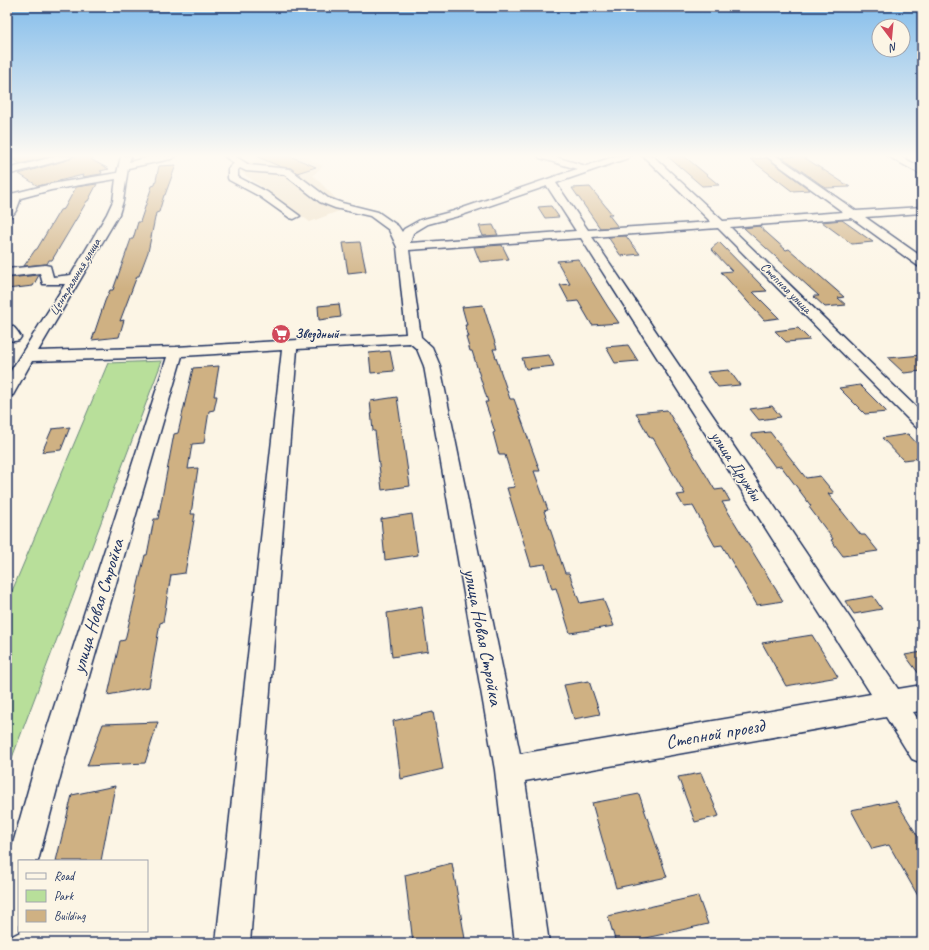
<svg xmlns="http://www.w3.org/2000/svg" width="929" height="950" font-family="Caveat,sans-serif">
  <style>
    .built { fill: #eee1c8 }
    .green { fill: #b8df9a; stroke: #6a877c }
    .building { fill: #cfb183; stroke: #1b2f5e }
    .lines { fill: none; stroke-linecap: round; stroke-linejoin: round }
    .minor-casing { stroke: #1b2f5e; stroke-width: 3 }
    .minor { fill: #fcf5e5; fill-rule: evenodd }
    .labels { text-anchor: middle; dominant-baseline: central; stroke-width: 3; stroke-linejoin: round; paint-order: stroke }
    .far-street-label { font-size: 13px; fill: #1b2f5e; stroke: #fcf5e5 }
    .far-poi-label { font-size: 13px; font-weight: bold; fill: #1b2f5e; stroke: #fcf5e5; text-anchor: start }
    .street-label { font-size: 16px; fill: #1b2f5e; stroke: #fcf5e5 }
    .near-street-label { font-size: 19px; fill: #1b2f5e; stroke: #fcf5e5 }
  </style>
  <rect width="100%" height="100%" fill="#fcf5e5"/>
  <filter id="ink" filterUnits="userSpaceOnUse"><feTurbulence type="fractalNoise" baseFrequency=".025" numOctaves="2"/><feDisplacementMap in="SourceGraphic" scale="8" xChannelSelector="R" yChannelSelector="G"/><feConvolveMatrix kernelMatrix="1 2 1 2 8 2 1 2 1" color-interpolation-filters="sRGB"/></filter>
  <g filter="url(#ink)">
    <!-- built -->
    <path class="built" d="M269,156H303L323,166L313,175L340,203L339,211L310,222L240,171L250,168L246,163Z"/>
    <!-- green -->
    <path class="green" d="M162,361L7,771V603L108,363Z"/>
    <!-- building -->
    <path class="building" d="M10,156H52L20,164Z
      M73,156H92V160L109,169L100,171L102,172L101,174L82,177L83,175L38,186L19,174L70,159Z
      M256,156H290L316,167L297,173L291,168L281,167Z
      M667,156H684L719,185L702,186Z
      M802,156L850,187L826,188L782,157Z
      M767,158L810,190L792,191L750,159Z
      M176,165L165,195H164L159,212L156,213L148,252L139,276H137L120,321L124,320L119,337L92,340L105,301L110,290H113L131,239H133L138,222H140L152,186L155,185L159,166Z
      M97,184L88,201H87L52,260H49L47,264L24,266L35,250L37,249L60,210L64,209L76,187Z
      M590,187L612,214H608L618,227L600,228L572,188Z
      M551,206L559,217L545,218L538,207Z
      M842,220L873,242L852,244L822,222Z
      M493,225L498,235L483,236L479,226Z
      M759,226L786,250L789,249L844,297L838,298L846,305L825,307L813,296H819L744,228Z
      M626,236L631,243L640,254L621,256L608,237Z
      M360,242L366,271L348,273L343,243Z
      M719,242L767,291L753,292L779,318L764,320L721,272L732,271L711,249Z
      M502,245L509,259L480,262L474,247Z
      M578,259L608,307L619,323L592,325L578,301L569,302L560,285L570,284L557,261Z
      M39,275L33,286L7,289V278Z
      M339,304L341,317L319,320L318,306Z
      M483,305L497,349H493L510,399H514L540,471H534L548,510L544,511L565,573H569L580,603L603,599L614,626L570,633L556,588L552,589L545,564L531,566L507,488L515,487L505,455H499L493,433L495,432L485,402H488L472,351H470L466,337H469L465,325H467L462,307Z
      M798,328L810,340L786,342L775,331Z
      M628,345L638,361L615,363L606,347Z
      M390,351L394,371L371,373L369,353Z
      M549,355L554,366L526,369L522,358Z
      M922,355V371L904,373L888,358Z
      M219,366L214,396H217L214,410L209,411L204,443L192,444L188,469L198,468L191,514H195L185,573L171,575L163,622L160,623L149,687L108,695L120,641L125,640L145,555H147L154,519H158L174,434L178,433L193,368Z
      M729,370L740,385L718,387L707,372Z
      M860,385L887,412L865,414L839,388Z
      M397,397L410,486L382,490L375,431H373L370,401Z
      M772,406L781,417L759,420L750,409Z
      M667,410L715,490L723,489L730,501L722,502L783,601L757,605L722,545L715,546L693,506L684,507L677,495L685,494L653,438H650L636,413Z
      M70,427L61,450L42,452L52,429Z
      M770,432L806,478L820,476L834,493L828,494L861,535H865L878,551L843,556L831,540L833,539L809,507L811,506L781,466L775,467L751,434Z
      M908,434L922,449V458L903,460L882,438Z
      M412,514L418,555L385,560L381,519Z
      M873,596L882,609L854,614L845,601Z
      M422,607L428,651L392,657L387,613Z
      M812,635L838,677L786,686L762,643Z
      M922,652V678L905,655Z
      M589,681L600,714L574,719L564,685Z
      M433,712L443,769L401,779L393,721Z
      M158,722L145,763L87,766L103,724Z
      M701,773L719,816L695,822L678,777Z
      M115,786L101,861H56L72,795Z
      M639,794L667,877L616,888L592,803Z
      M896,801L922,843V903L889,845L872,849L851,810Z
      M452,863L465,939L450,943H413L405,875Z
      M698,896L708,924L624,943H616L608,916Z"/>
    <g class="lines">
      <defs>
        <path id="minor" d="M57,156H72L70,158L7,175V169Z
          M121,156H131L129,162L153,156H176L171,159L128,168L123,201L119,214L38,351L176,347L406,334L397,247L389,230L370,216L335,208L320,202L284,174L246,171L240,168L238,170V177L267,192L300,216L294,219L290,218L259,196L229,180L228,178V169L234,163L224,156H235L249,165L290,169L328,198L342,203L378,212L398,226L402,232L404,229L420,220L454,211L577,169L540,158L538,156H552L586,166L616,156H630L628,158L556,183L588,230L711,222L643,156H653L723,221L843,212L766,156H777L856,211L922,207V213L865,217L922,257V267L918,266L852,218L730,227L922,413V429L916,427L718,228L592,237L898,689L922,685V711L913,712L922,725V763L912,759L886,717L525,781L549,943H515L495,770L424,366L417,349L410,343L297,349L250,943H216L282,350L182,356L63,766L38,861H19V931L7,937V868L9,865L8,861L35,766L167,357L32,361L13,395L7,396V377L65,284H43L40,273L7,277V269L45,265L50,266L53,277L71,275L107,214L113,201L116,179L51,190L21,198C18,205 16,216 7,218V206L9,201H7V195L51,184L117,173ZM547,186L576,231L410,243L413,233L428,224L462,215ZM581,238L871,694L520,754L440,366L432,347L421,337L409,250Z
          M888,156H900L922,168V175Z
          M7,324C14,325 17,331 21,337L19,340C6,344 7,334 7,324Z"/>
      </defs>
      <!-- minor casing -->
      <use href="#minor" class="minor-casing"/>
      <!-- minor -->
      <use href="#minor" class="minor"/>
    </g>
  </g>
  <!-- sky -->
  <linearGradient id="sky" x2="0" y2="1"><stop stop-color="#84bdeb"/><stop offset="0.54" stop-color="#fefaf3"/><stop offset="1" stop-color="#fefaf3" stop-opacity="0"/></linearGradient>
  <rect width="929" height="289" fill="url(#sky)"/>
  <!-- icons -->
  <defs>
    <symbol id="supermarket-disc" viewBox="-11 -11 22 22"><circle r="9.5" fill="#d1495b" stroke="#fcf5e5"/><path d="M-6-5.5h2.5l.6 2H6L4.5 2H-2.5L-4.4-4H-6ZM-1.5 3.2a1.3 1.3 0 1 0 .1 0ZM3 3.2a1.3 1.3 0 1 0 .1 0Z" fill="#fff"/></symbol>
  </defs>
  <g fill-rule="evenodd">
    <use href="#supermarket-disc" x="270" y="323" width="22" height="22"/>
  </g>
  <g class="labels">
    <!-- far-street labels -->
    <g class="far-street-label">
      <text transform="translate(75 277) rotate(-59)">Центральная улица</text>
      <text transform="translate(786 288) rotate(45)">Степная улица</text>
    </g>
    <!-- far-poi labels -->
    <g class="far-poi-label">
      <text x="295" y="334">Звездный</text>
    </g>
    <!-- street labels -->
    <g class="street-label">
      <text transform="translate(736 466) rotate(57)">улица Дружбы</text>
    </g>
    <!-- near-street labels -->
    <g class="near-street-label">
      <text transform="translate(98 606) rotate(-73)">улица Новая Стройка</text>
      <text transform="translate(483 637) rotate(79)">улица Новая Стройка</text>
      <text transform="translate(715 734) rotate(-10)">Степной проезд</text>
    </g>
  </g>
  <!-- margin -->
  <rect width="929" height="950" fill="none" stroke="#fcf5e5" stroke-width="24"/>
  <rect x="12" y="12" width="905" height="926" fill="none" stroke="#1b2f5e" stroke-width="1.5" filter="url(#ink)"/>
  <!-- legend -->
  <rect x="18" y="860" width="130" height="72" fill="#fcf5e5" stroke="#a2a6af"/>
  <rect x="26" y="873" width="20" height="6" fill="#fcf5e5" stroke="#a2a6af"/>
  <text x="54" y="880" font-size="12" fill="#1b2f5e">Road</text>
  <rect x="26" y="890" width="20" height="12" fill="#b8df9a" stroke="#a2a6af"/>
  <text x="54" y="900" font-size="12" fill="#1b2f5e">Park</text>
  <rect x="26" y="910" width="20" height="12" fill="#cfb183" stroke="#a2a6af"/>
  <text x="54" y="920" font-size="12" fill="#1b2f5e">Building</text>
  <!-- north arrow -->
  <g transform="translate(891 38) rotate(164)"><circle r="19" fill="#fcf5e5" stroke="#a2a6af"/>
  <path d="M0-3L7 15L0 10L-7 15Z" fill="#d1495b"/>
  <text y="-6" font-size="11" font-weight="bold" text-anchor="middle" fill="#1b2f5e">N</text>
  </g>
</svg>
